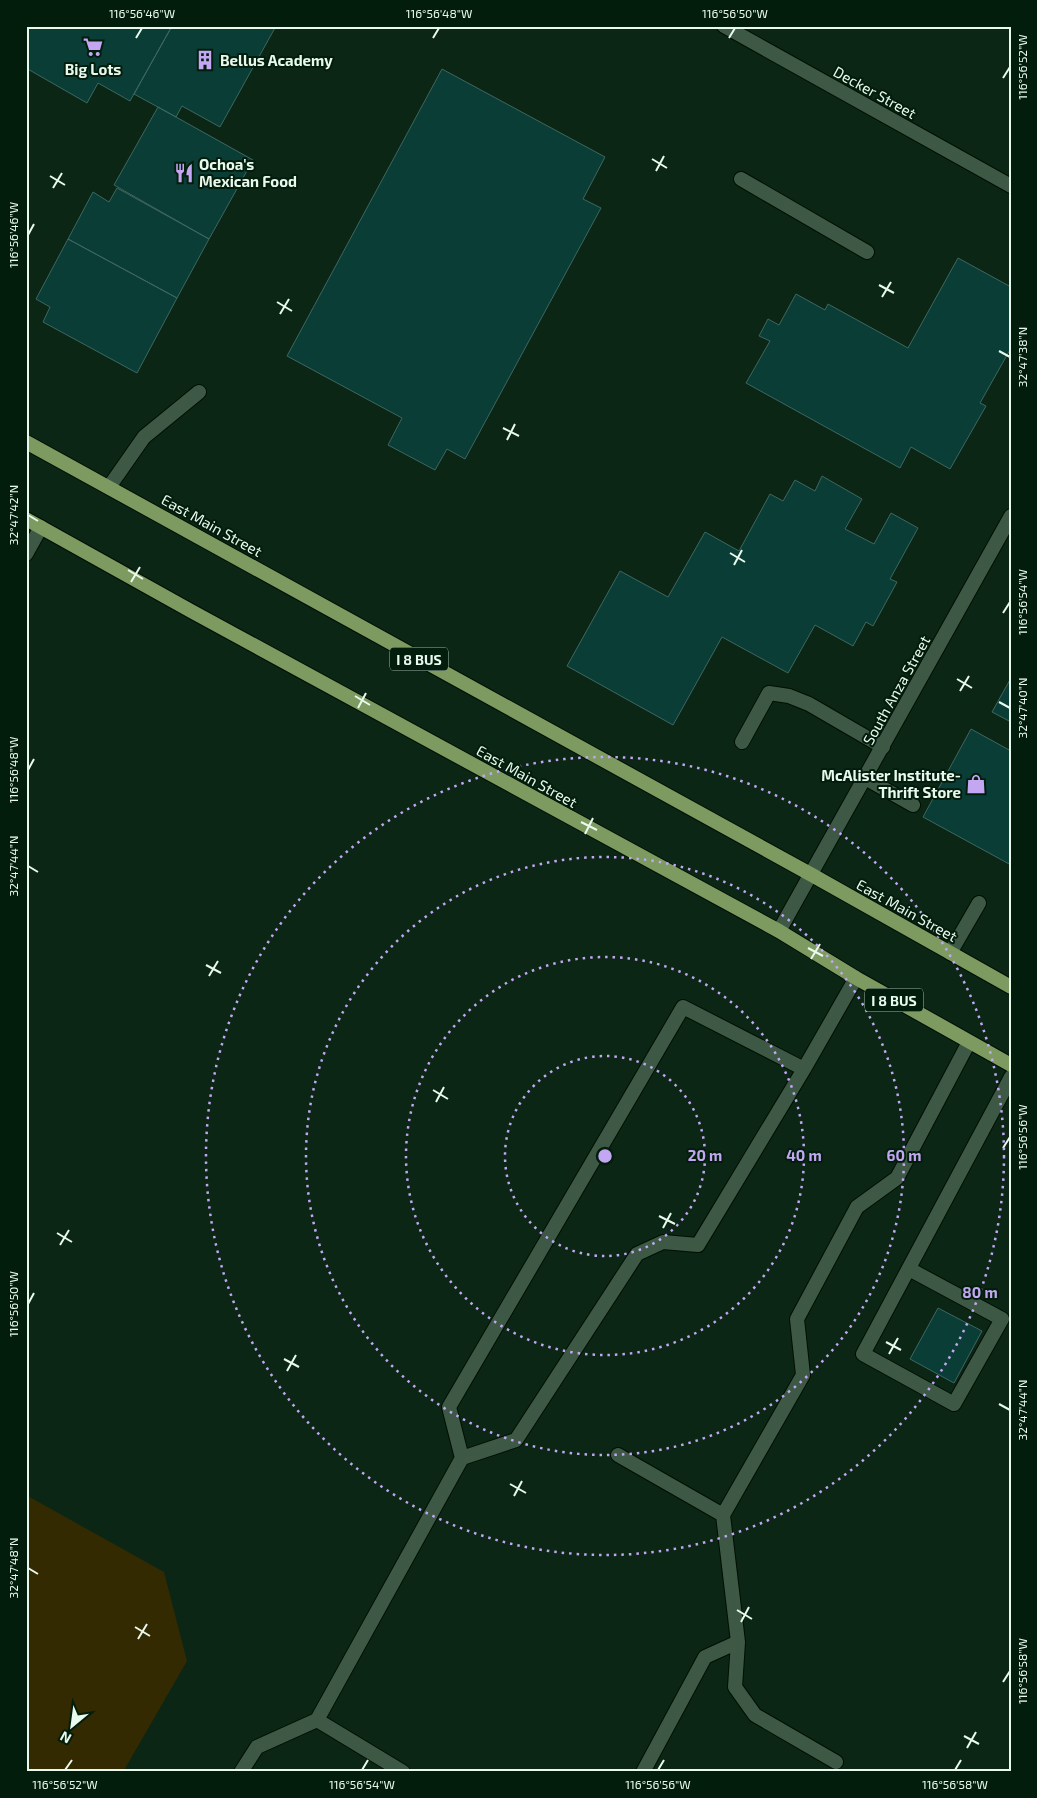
<svg xmlns="http://www.w3.org/2000/svg" width="1037" height="1798" font-family="'Exo 2',sans-serif">
  <style>
    .green { fill: #342a01 }
    .building { fill: #0b3d37; stroke: #3e6760 }
    .lines { fill: none; stroke-linecap: round; stroke-linejoin: round }
    .service-casing { stroke: #000f03; stroke-width: 16 }
    .minor-casing { stroke: #000f03; stroke-width: 16 }
    .primary-casing { stroke: #000f03; stroke-width: 16 }
    .service { stroke: #3d5946; stroke-width: 14 }
    .minor { stroke: #3d5946; stroke-width: 14 }
    .primary { stroke: #7d9a60; stroke-width: 14 }
    .ticks { fill: none; stroke: #e9f9ed; stroke-width: 2 }
    .ring { fill: none; stroke: #c3a7f2; stroke-width: 2.5; stroke-dasharray: 2.5 5 }
    .labels { text-anchor: middle; dominant-baseline: central; stroke-width: 4; stroke-linejoin: round; paint-order: stroke }
    .shield { fill: #021d0c; stroke: #a4b7aa; stroke-width: 1 }
    .shield-label { font-size: 14px; font-weight: bold; fill: #e9f9ed }
    .poi-label { font-size: 15px; font-weight: bold; fill: #e9f9ed; stroke: #021d0c; text-anchor: start }
    .street-label { font-size: 15px; fill: #e9f9ed; stroke: #021d0c }
    .centre { fill: #c3a7f2; stroke: #021d0c; stroke-width: 2.5 }
    .ring-label { font-size: 15px; text-anchor: middle; font-weight: bold; fill: #c3a7f2; stroke: #021d0c; stroke-width: 4; stroke-linejoin: round; paint-order: stroke }
    .neatline { fill: none; stroke: #e9f9ed; stroke-width: 2 }
    .ticks-label { font-size: 12px; text-anchor: middle; fill: #e9f9ed }
  </style>
  <rect width="100%" height="100%" fill="#0b2615"/>
  <!-- green -->
  <path class="green" d="M26,1495L164,1572L187,1661L123,1772H26Z"/>
  <!-- building -->
  <path class="building" d="M26,26H172L130,101L98,83L87,103L26,68Z
    M172,26H276L220,127L182,106L176,117L134,94Z
    M442,69L605,157L583,199L601,208L465,459L447,449L435,470L388,445L402,418L287,356Z
    M158,107L253,160L209,239L114,185Z
    M117,188L209,239L177,298L68,239L93,192L109,202Z
    M68,239L177,298L137,373L43,322L50,307L36,299Z
    M958,258L1011,287V348L980,403L986,406L950,469L911,447L900,468L746,383L770,341L759,336L768,319L779,325L796,294L825,310L828,304L908,348Z
    M822,476L862,499L845,529L874,544L891,513L918,528L890,579L897,582L873,626L866,622L853,646L815,625L788,673L722,637L673,725L567,666L620,571L668,597L705,532L739,551L770,494L783,501L795,480L815,491Z
    M1011,678V722L992,712Z
    M971,729L1011,751V865L923,817Z
    M938,1308L982,1331L954,1383L910,1359Z"/>
  <g class="lines">
    <defs>
      <path id="service" d="M741,179L867,252
        M109,487L144,437L199,392
        M26,554L41,527
        M742,742L769,693L789,696L809,704L883,747
        M865,778L913,805
        M950,953L979,903
        M909,1269L1002,1319L954,1404L863,1354L1011,1077
        M618,1455L723,1515
        M462,1458L516,1440L637,1254L663,1242L698,1245L804,1069L856,978
        M317,1720L462,1458L449,1407L683,1007L804,1069
        M836,1762L755,1715L735,1687L738,1642L723,1515L803,1375L797,1319L857,1207L897,1178L969,1042
        M241,1772L257,1747L317,1720L403,1772
        M643,1772L705,1657L738,1642"/>
      <path id="minor" d="M724,26L1011,186
        M779,931L1011,516"/>
      <path id="primary" d="M26,442L812,875L1011,987
        M26,519L191,611L779,931L856,978L1011,1065"/>
    </defs>
    <!-- service casing -->
    <use href="#service" class="service-casing"/>
    <!-- minor casing -->
    <use href="#minor" class="minor-casing"/>
    <!-- primary casing -->
    <use href="#primary" class="primary-casing"/>
    <!-- service -->
    <use href="#service" class="service"/>
    <!-- minor -->
    <use href="#minor" class="minor"/>
    <!-- primary -->
    <use href="#primary" class="primary"/>
  </g>
  <!-- ticks -->
  <path class="ticks" d="M136,38L142,28M433,38L439,28M729,38L735,28M1003,78L1010,67M652,159L667,168M656,171L664,156M50,176L65,185M53,188L62,173M28,235L34,224M879,285L894,293M882,297L891,282M277,302L292,311M280,314L289,299M999,351L1010,357M503,428L519,436M507,440L515,424M28,515L38,521M730,553L745,562M734,565L742,550M128,570L143,579M131,582L140,567M1003,613L1010,602M957,679L972,688M960,691L969,676M355,696L370,705M999,702L1010,708M358,708L366,693M28,770L34,759M581,822L597,830M585,834L593,818M28,866L38,872M808,948L823,956M811,959L820,944M206,965L221,973M209,976L218,961M433,1090L448,1099M436,1102L444,1087M1003,1148L1010,1137M659,1216L675,1224M663,1228L671,1213M57,1233L72,1242M60,1245L69,1230M28,1304L34,1293M886,1342L901,1350M889,1354L898,1338M284,1359L299,1367M287,1371L296,1355M999,1404L1010,1410M510,1484L526,1493M514,1496L522,1481M28,1568L38,1574M737,1610L752,1619M741,1622L749,1607M135,1627L150,1636M138,1639L147,1624M1003,1682L1010,1671M964,1736L979,1744M967,1748L976,1732M65,1770L72,1760M362,1770L368,1760M658,1770L664,1760M955,1770L961,1760"/>
  <!-- distance rings -->
  <g class="ring">
    <circle cx="605" cy="1156" r="100"/>
    <circle cx="605" cy="1156" r="199"/>
    <circle cx="605" cy="1156" r="299"/>
    <circle cx="605" cy="1156" r="399"/>
  </g>
  <!-- icons -->
  <defs>
    <symbol id="supermarket-bare" viewBox="-9 -9 18 18"><path d="M-6-5.5h2.5l.6 2H6L4.5 2H-2.5L-4.4-4H-6ZM-1.5 3.2a1.3 1.3 0 1 0 .1 0ZM3 3.2a1.3 1.3 0 1 0 .1 0Z" fill="#c3a7f2" stroke="#021d0c" stroke-width="2.5" paint-order="stroke"/></symbol>
    <symbol id="building-bare" viewBox="-9 -9 18 18"><path d="M-4-6H4V6H1V3H-1V6H-4ZM-2.5-4.3h1.7v1.8h-1.7ZM.8-4.3h1.7v1.8H.8ZM-2.5-1h1.7V.8h-1.7ZM.8-1h1.7V.8H.8Z" fill="#c3a7f2" stroke="#021d0c" stroke-width="2.5" paint-order="stroke"/></symbol>
    <symbol id="restaurant-bare" viewBox="-9 -9 18 18"><path d="M-5-6h1v4h1v-4h1v4h1v-4h1v5L-1.5 .5V6h-2V.5L-5-1ZM5-6V6H3V1.5H1.5Q1.5-4 5-6Z" fill="#c3a7f2" stroke="#021d0c" stroke-width="2.5" paint-order="stroke"/></symbol>
    <symbol id="shop-bare" viewBox="-9 -9 18 18"><path d="M-5-2.5h2.3a2.7 3.5 0 0 1 5.4 0H5L5.5 6h-11ZM-1.5-2.5h3a1.5 2.3 0 0 0-3 0Z" fill="#c3a7f2" stroke="#021d0c" stroke-width="2.5" paint-order="stroke"/></symbol>
  </defs>
  <g fill-rule="evenodd">
    <use href="#supermarket-bare" x="79" y="33" width="28" height="28"/>
    <use href="#building-bare" x="191" y="46" width="28" height="28"/>
    <use href="#restaurant-bare" x="170" y="159" width="28" height="28"/>
    <use href="#shop-bare" x="962" y="770" width="28" height="28"/>
  </g>
  <g class="labels">
    <!-- shield labels -->
    <g class="shield">
      <rect x="390" y="647.5" width="58" height="23" rx="4"/>
      <rect x="865" y="988.5" width="58" height="23" rx="4"/>
    </g>
    <g class="shield-label">
      <text x="419" y="659">I 8 BUS</text>
      <text x="894" y="1000">I 8 BUS</text>
    </g>
    <!-- poi labels -->
    <g class="poi-label">
      <text x="220" y="60">Bellus Academy</text>
      <text x="93" y="69" text-anchor="middle">Big Lots</text>
      <text x="199" y="164">Ochoa's<tspan x="199" dy="17">Mexican Food</tspan></text>
      <text x="961" y="775" text-anchor="end">McAlister Institute-<tspan x="961" dy="17">Thrift Store</tspan></text>
    </g>
    <!-- street labels -->
    <g class="street-label">
      <text transform="translate(875 92) rotate(29)">Decker Street</text>
      <text transform="translate(212 525) rotate(29)">East Main Street</text>
      <text transform="translate(896 690) rotate(-61)">South Anza Street</text>
      <text transform="translate(527 776) rotate(29)">East Main Street</text>
      <text transform="translate(907 910) rotate(29)">East Main Street</text>
    </g>
  </g>
  <circle cx="605" cy="1156" r="8" class="centre"/>
  <g class="ring-label">
    <text x="705" y="1161">20 m</text>
    <text x="804" y="1161">40 m</text>
    <text x="904" y="1161">60 m</text>
    <text x="980" y="1298">80 m</text>
  </g>
  <!-- border -->
  <rect width="1037" height="1798" fill="none" stroke="#021d0c" stroke-width="55"/>
  <!-- north arrow -->
  <g transform="translate(72 1726) rotate(209)" stroke="#021d0c" stroke-width="4" paint-order="stroke">
  <path d="M0-4L9 19L0 12L-9 19Z" fill="#e9f9ed"/>
  <text y="-8" font-size="14" font-weight="bold" text-anchor="middle" fill="#e9f9ed">N</text>
  </g>
  <rect x="28" y="28" width="982" height="1742" class="neatline"/>
  <g class="ticks-label">
    <text x="142" y="18">116°56'46"W</text>
    <text x="439" y="18">116°56'48"W</text>
    <text x="735" y="18">116°56'50"W</text>
    <text transform="translate(1023 67) rotate(-90)" y="4">116°56'52"W</text>
    <text transform="translate(14 235) rotate(-90)" y="4">116°56'46"W</text>
    <text transform="translate(1023 357) rotate(-90)" y="4">32°47'38"N</text>
    <text transform="translate(14 515) rotate(-90)" y="4">32°47'42"N</text>
    <text transform="translate(1023 602) rotate(-90)" y="4">116°56'54"W</text>
    <text transform="translate(1023 708) rotate(-90)" y="4">32°47'40"N</text>
    <text transform="translate(14 770) rotate(-90)" y="4">116°56'48"W</text>
    <text transform="translate(14 866) rotate(-90)" y="4">32°47'44"N</text>
    <text transform="translate(1023 1137) rotate(-90)" y="4">116°56'56"W</text>
    <text transform="translate(14 1304) rotate(-90)" y="4">116°56'50"W</text>
    <text transform="translate(1023 1410) rotate(-90)" y="4">32°47'44"N</text>
    <text transform="translate(14 1568) rotate(-90)" y="4">32°47'48"N</text>
    <text transform="translate(1023 1671) rotate(-90)" y="4">116°56'58"W</text>
    <text x="65" y="1789">116°56'52"W</text>
    <text x="362" y="1789">116°56'54"W</text>
    <text x="658" y="1789">116°56'56"W</text>
    <text x="955" y="1789">116°56'58"W</text>
  </g>
</svg>
